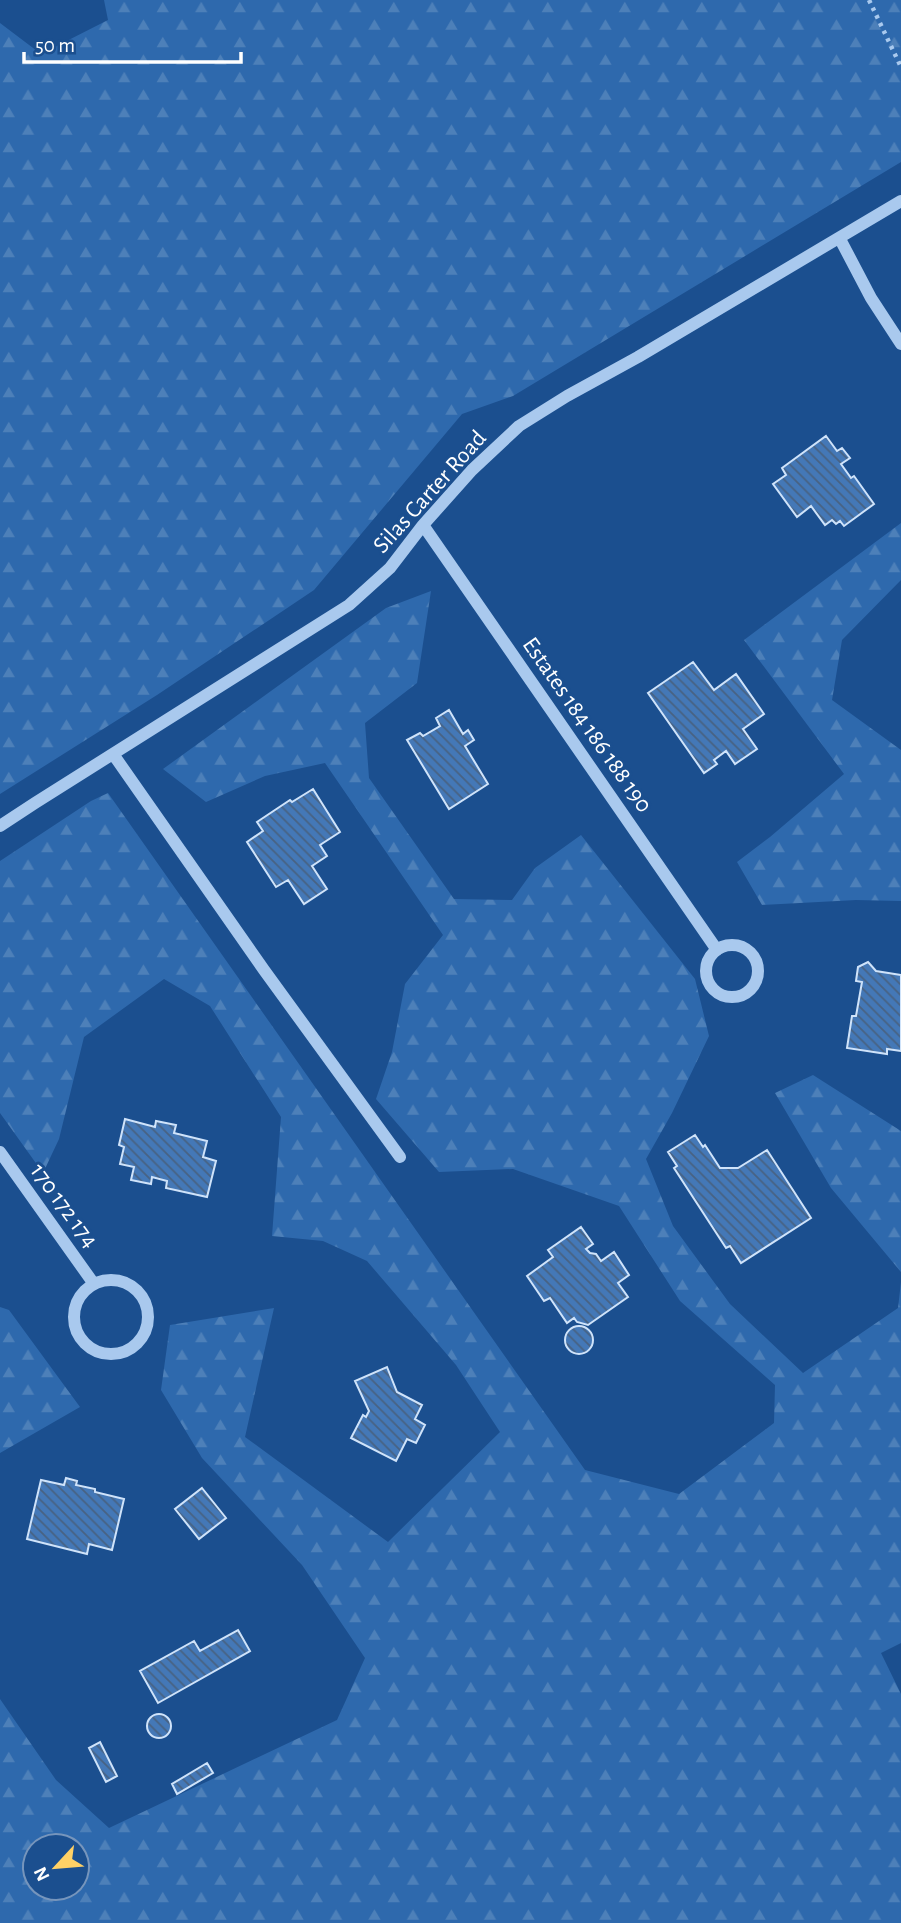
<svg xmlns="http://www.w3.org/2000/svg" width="901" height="1923" font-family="'Alegreya Sans',sans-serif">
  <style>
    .forest { fill: url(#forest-firs); fill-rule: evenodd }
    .building { fill: url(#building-back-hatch); stroke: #cfe3fa; stroke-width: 2 }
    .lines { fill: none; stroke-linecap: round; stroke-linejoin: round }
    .path { stroke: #a9c9ee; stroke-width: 4.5; stroke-dasharray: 3.5 5; stroke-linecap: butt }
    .minor { stroke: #a9c9ee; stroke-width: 12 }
    .labels { text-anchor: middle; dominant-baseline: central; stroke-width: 6; stroke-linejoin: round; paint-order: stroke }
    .street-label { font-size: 24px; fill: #fff; stroke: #1b4f8f }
  </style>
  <defs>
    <pattern id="forest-firs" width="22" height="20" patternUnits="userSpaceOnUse" patternTransform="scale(1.75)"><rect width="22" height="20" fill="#2e69ad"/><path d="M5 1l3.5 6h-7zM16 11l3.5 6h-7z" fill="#4d80b9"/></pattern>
    <pattern id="building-back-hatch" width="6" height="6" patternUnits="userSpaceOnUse" patternTransform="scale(1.75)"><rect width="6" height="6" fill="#4478b7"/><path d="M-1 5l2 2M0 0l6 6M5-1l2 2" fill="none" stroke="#486282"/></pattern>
  </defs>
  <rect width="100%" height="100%" fill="#1b4f8f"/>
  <!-- forest -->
  <path class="forest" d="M104,0H901V162L513,396L462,414L314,590L157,695L0,794V23L41,54L108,20Z
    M901,523V580L842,640L832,700L901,750V901L856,900L762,905L737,862L770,837L844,774L744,640Z
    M431,591L417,683L365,723L369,778L454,899L512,900L535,868L581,835L695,979L709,1036L672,1113L646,1159L673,1226L730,1304L803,1373L898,1308L901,1282V1643L881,1653L901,1694V1923H0V1699L56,1780L109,1828L337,1720L365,1658L302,1565L202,1458L161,1390L170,1325L274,1308L245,1437L388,1542L500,1432L456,1365L367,1261L323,1241L272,1236L281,1117L210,1006L164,979L84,1037L59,1139L43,1173L0,1113V861L91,801L108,793L585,1470L679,1494L774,1423L775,1385L680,1301L619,1206L513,1169L439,1172L376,1099L392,1052L405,984L443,935L325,763L265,776L206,802L163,769L386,608ZM35,1846H77V1888H35Z
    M813,1075L901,1131V1272L831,1188L775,1093Z
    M0,1307L9,1310L80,1407L0,1453Z"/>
  <!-- building -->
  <path class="building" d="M826,436L837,451L842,448L850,458L841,464L851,478L854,476L874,504L844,526L840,521L836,524L832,520L825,525L811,506L797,517L773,484L786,475L782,468Z
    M693,662L714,690L736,674L764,714L743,729L757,749L735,764L726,751L714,760L717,764L704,773L648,693Z
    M449,710L463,734L468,730L474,740L465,746L488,784L449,809L407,740L420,733L423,736L440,726L436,718Z
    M313,789L340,832L320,845L327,856L312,866L327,889L304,904L288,880L276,887L247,842L263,831L257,822L290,800L292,802Z
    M868,962L876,971L901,975V1051L887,1049V1054L847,1048L852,1016H856L862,982L856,981L858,967Z
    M125,1119L155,1127L156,1121L176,1125L174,1133L207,1141L203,1157L216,1161L207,1197L166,1188L167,1181L152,1177L151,1184L131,1180L134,1167L120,1164L124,1147L119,1145Z
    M695,1135L703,1147L705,1145L720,1168H738L767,1150L811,1218L741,1263L730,1246L726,1248L674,1168L677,1166L668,1152Z
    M581,1227L593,1244L586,1249L590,1253L596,1254L601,1261L614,1252L629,1275L618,1283L628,1297L588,1325L577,1322L574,1318L567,1323L550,1298L544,1301L527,1276L553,1257L548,1250Z
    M565 1340a14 14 0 1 1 28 0a14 14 0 1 1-28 0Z
    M387,1367L397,1392L422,1405L415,1419L425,1425L416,1443L407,1439L396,1461L351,1438L363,1415L366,1417L369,1411L355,1381Z
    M66,1478L77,1481L76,1485L95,1489V1492L124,1499L112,1550L89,1544L87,1554L27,1539L41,1480L64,1485Z
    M202,1488L226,1518L199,1539L175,1509Z
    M238,1630L250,1651L158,1703L140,1671L194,1641L200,1651Z
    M147 1726a12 12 0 1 1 24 0a12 12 0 1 1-24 0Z
    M100,1742L117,1776L106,1782L89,1748Z
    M207,1763L213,1773L177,1794L172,1784Z"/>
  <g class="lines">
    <!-- path -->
    <path class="path" d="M869,0L901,67"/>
    <!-- minor -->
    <path class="minor" d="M840,239L871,298L901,344
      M423,525L717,950
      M113,754L264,970L400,1157
      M0,826L35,803L349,605L390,568L423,525L472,470L519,426L567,396L638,357L901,201
      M706 971a26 26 0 1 1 52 0a26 26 0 1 1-52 0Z
      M0,1152L94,1284
      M74 1317a37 37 0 1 1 74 0a37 37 0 1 1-74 0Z"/>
  </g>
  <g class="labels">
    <!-- street labels -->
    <g class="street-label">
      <text transform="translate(430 492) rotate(-48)">Silas Carter Road</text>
      <text transform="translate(587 725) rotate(55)">Estates 184 186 188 190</text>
      <text transform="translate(64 1206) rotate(54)">170 172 174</text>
    </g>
  </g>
  <!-- north arrow -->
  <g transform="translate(56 1867) rotate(244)"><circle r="33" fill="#1b4f8f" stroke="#7695bc" stroke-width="2"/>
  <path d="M0-5L12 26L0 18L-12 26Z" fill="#ffd166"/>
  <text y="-10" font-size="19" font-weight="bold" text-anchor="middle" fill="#ffffff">N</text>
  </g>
  <!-- scale -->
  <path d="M24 52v10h217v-10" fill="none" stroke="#ffffff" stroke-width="3.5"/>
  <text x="35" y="52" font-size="21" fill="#ffffff" stroke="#1b4f8f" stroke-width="5" paint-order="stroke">50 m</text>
</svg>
